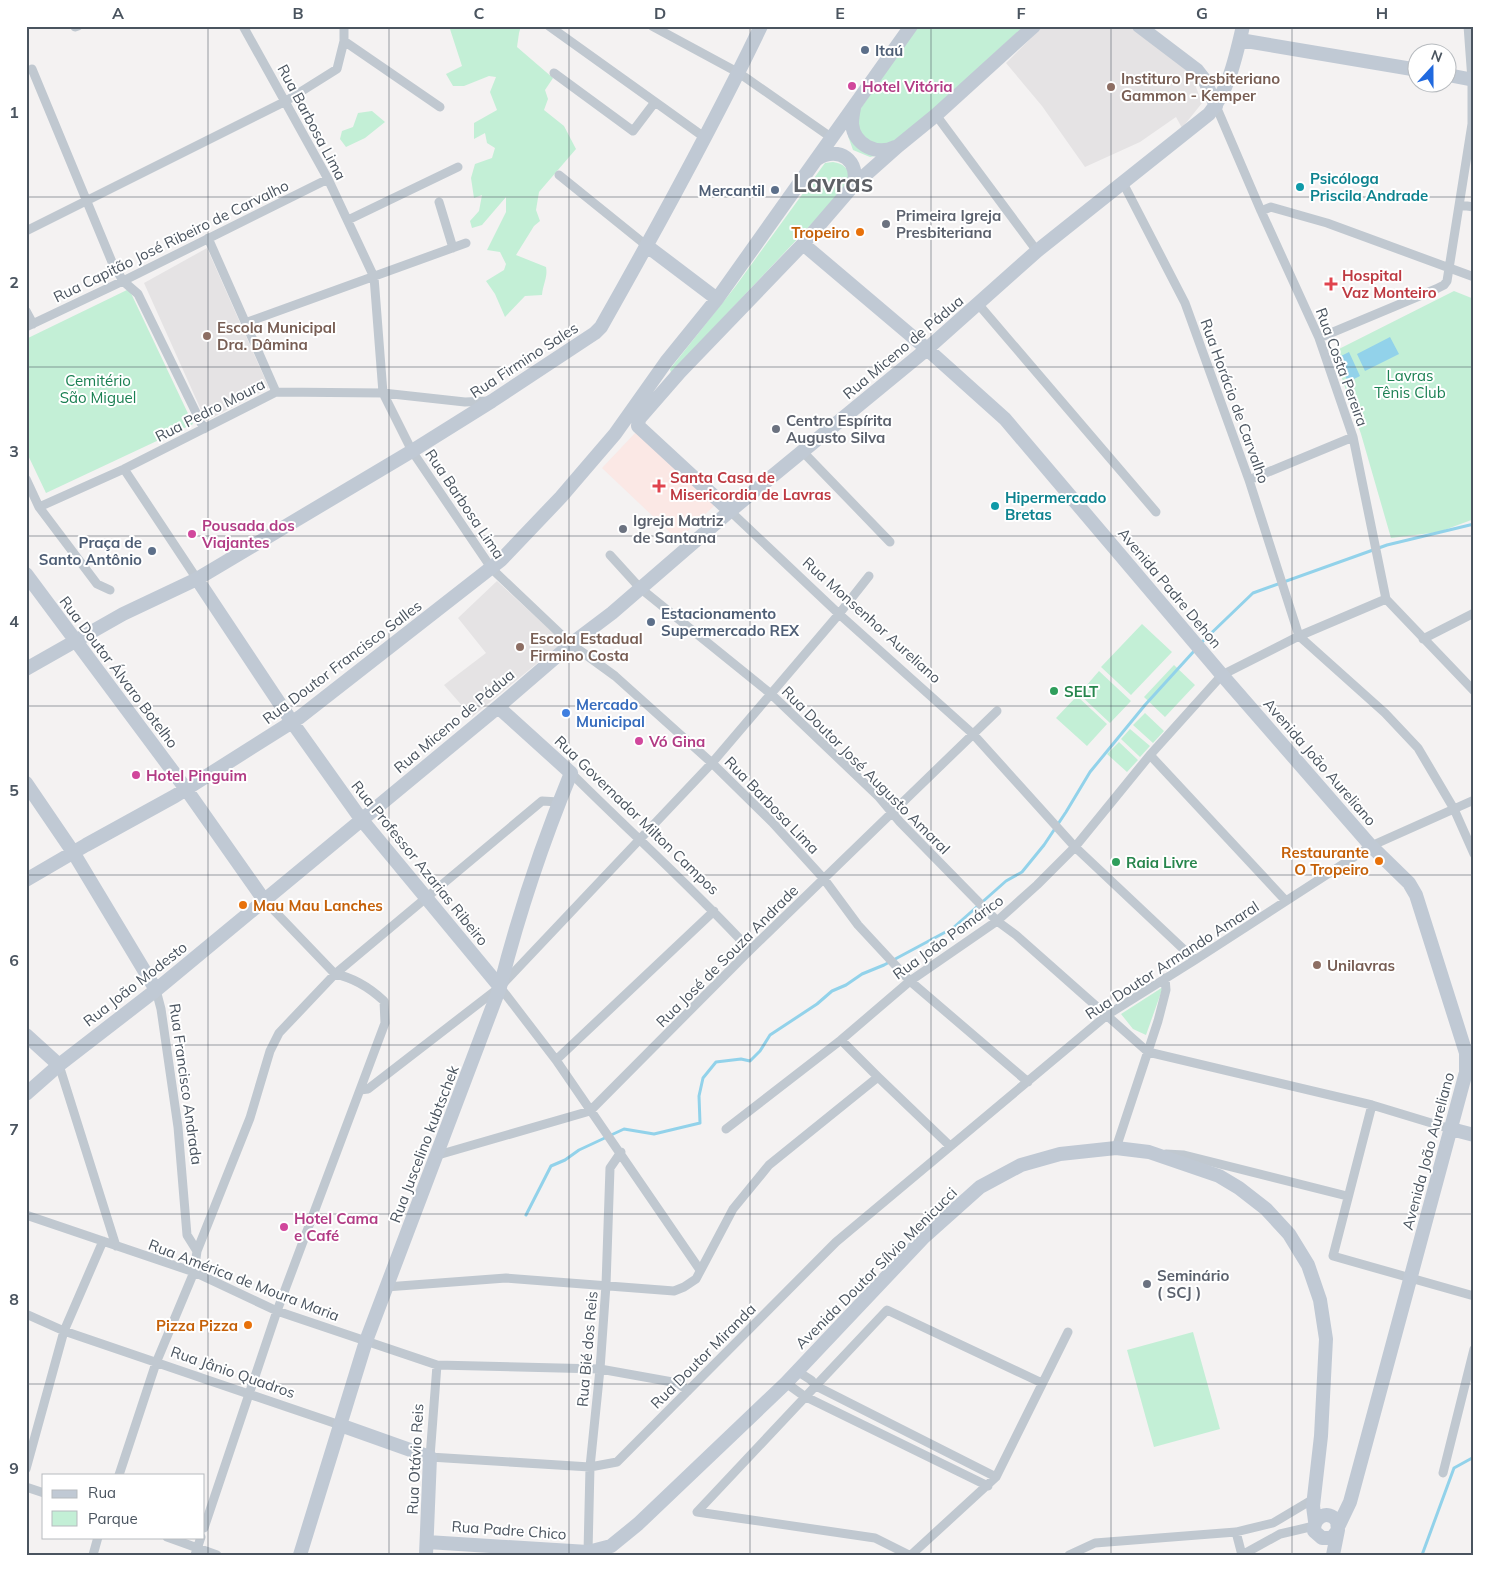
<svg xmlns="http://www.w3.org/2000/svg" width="1500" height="1581" font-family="Mulish,sans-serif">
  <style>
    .education { fill: #e5e3e4 }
    .medical { fill: #fbe8e5 }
    .green { fill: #c3efd6 }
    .water { fill: #92d2ea }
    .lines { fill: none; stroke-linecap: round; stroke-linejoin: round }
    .stream { stroke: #92d2ea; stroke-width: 3 }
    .street { stroke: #c0c8d0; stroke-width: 9 }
    .secondary { stroke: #c0c9d4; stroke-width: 14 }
    .grid { fill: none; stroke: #4a545f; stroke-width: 1; stroke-opacity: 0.55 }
    .service-dot { fill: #5c6f8a; stroke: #fff; stroke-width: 2 }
    .hotel-dot { fill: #d1479c; stroke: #fff; stroke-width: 2 }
    .education-dot { fill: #8d6e63; stroke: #fff; stroke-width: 2 }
    .culture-dot { fill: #0f9aa8; stroke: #fff; stroke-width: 2 }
    .worship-dot { fill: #6b7280; stroke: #fff; stroke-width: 2 }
    .food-dot { fill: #e8710a; stroke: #fff; stroke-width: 2 }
    .health-dot { fill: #e0444e; stroke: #fff; stroke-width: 2 }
    .leisure-dot { fill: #2e9e5b; stroke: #fff; stroke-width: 2 }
    .shop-dot { fill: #3f7fe0; stroke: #fff; stroke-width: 2 }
    .labels { text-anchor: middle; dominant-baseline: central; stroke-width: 4; stroke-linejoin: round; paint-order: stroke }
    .service-label { font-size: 15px; font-weight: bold; fill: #4e5e75; stroke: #fff; text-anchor: start }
    .education-label { font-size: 15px; font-weight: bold; fill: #785e54; stroke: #fff; text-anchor: start }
    .hotel-label { font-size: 15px; font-weight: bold; fill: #b23c85; stroke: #fff; text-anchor: start }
    .street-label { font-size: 15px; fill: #4a545f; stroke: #fff }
    .culture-label { font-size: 15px; font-weight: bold; fill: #0d838f; stroke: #fff; text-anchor: start }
    .worship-label { font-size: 15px; font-weight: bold; fill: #5b616d; stroke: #fff; text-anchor: start }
    .food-label { font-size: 15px; font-weight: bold; fill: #c56008; stroke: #fff; text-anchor: end }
    .health-label { font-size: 15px; font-weight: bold; fill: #be3a42; stroke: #fff; text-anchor: start }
    .park-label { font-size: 15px; fill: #1b8053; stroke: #fff }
    .leisure-label { font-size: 15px; font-weight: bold; fill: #27864d; stroke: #fff; text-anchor: start }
    .shop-label { font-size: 15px; font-weight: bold; fill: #366cbe; stroke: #fff; text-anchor: start }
    .town-label { font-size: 25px; font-weight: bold; fill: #5e6166; stroke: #fff }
    .neatline { fill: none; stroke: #4a545f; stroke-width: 2 }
    .grid-label { font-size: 16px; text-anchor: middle; font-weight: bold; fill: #4a545f }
  </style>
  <rect width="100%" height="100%" fill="#f4f2f2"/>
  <!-- education -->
  <path class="education" d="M1043,26H1128L1190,71L1202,103L1182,128L1176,117L1140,142L1085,167L1042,106L1006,63Z
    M207,248L269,388L206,421L144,283Z
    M497,581L563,642L472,717L444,685L486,653L458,618Z"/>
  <!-- medical -->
  <path class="medical" d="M637,431L717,503L678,540L602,468Z"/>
  <!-- green -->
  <path class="green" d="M449,26H521L519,33L517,47L553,78L545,90L548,99L544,110L564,126L576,149L539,192L536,210L540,221L534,226L516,255L546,267C548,277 543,284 542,295L525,296L505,317L495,294L486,281L504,270L506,264L500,252L487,250L506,212V197L482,225L472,228L470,221L479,211L482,195L474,198L471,178L475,164L492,158L495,148L487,143L485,133L474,139V123L497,110L490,92L496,77L489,76L464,86H453L446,74L462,66Z
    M918,26H1024L885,154L870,157L853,150L848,136L854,118Z
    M372,111L385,122L365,138L346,147L340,139L342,131L353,127L358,113Z
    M833,162C846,164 848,170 852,181L671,373L670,369L735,287L825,163Z
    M129,289L193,424L46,493L26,451V339Z
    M1454,291L1474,299V519L1439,532L1391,538L1361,434L1333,352Z
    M1142,624L1172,652L1131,695L1101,667Z
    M1174,665L1195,685L1165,717L1144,697Z
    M1099,671L1131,701L1110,723L1079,694Z
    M1077,696L1107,724L1087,746L1056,718Z
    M1145,713L1164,731L1153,743L1133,725Z
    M1130,729L1150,746L1140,757L1121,739Z
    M1119,742L1138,760L1127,772L1107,754Z
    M1163,987L1146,1035L1133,1029L1121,1014Z
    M1193,1332L1220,1429L1154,1447L1127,1350Z"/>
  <!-- water -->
  <path class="water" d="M1390,337L1399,354L1365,371L1357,354Z
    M1349,352L1360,376L1348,382L1337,358Z"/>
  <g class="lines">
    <!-- stream -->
    <path class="stream" d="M1201,643L1253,593L1387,545L1474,524
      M526,1215L551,1166L565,1160L579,1150L624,1129L654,1134L700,1123L699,1096L703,1078L716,1062L741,1059L750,1061L760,1051L770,1035L817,1004L832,991L846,985L862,974L884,965L953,928L1006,881L1022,872L1044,845L1066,812L1090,772L1145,705L1195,650
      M1422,1555L1454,1468L1474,1457"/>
    <!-- street -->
    <path class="street" d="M243,26L328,179L374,277L383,393L412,451L492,569L571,644L615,676L712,763L772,822L824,879L858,925L910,981L1028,1082
      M549,26L704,137
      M652,26L739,73L832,138
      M75,27L78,26
      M344,41L440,107
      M32,69L112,262L123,281L138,294L204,429
      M554,73L633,131L655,102
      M1216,106L1261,211L1319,338L1353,437L1386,599L1474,691
      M936,115L1037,251
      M559,175L647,246
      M1123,183L1185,303L1249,480L1299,636L1385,713L1418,748L1454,809L1474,854
      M439,202L453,248
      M1460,205L1474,207
      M1261,211L1271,207L1327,223L1474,277
      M348,220L458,167
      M26,231L286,101L337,69L344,41V26
      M208,238L276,392
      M979,305L1156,512
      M26,311L33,324
      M245,323L466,243
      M26,327L123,281L328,179
      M1319,338L1436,289L1444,285L1447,281L1472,124V80L1468,26
      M803,452L890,542
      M124,469L197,579
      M26,479L39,507L97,584L110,590
      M1249,480L1353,437
      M39,507L124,469L276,392L383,393L465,402L489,401
      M730,511L839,614L973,734L1075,847L1195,960
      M610,555L640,588L771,694L879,797L900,822L997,921L1016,935L1148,1052L1372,1105L1451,1129
      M1423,639L1474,613
      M1150,755L1286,901
      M571,773C630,832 693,888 750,950
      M500,987L556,1060L700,1270
      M156,990L161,1009L178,1127L187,1235L197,1251
      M841,1040L878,1077L950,1146
      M556,1060L714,911
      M59,1065L116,1246
      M360,1090L368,1089L500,987L712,763L839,614L869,576
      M1372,1105L1333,1256L1474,1296
      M726,1129L841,1040L910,981L997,921L1037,885L1075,847L1150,755L1222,675L1299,636L1386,599
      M1116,1148L1158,1021L1166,990L1165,978
      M1166,1154L1184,1155L1347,1196
      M438,1155L590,1111L750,950L997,711
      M26,1215L194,1272L277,1311L437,1365L600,1369L678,1383L688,1391
      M386,1287L506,1278L674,1291L684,1287L696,1279L733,1209L769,1165L878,1077
      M26,1314L64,1331L340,1425
      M437,1365L430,1457L590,1467L617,1462L836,1242L1107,1015L1195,960L1371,846L1474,800
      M797,1371L811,1380L816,1386L996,1477
      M786,1383L804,1396L988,1486
      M26,1469L64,1331L103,1241
      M1443,1473L1474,1349
      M119,1475L156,1363L194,1272L197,1251L250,1118L270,1051L279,1033L335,974L542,801L559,802
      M26,1487L44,1493
      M697,1512L887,1310L1042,1383
      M697,1512L875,1538L909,1555
      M204,1528L277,1311L385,1023L384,1001C370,988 355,978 335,974L264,900
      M1236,1532L1242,1555
      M167,1537L217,1555
      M588,1552L590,1467L600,1369L606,1285L610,1168L621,1152
      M93,1555L98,1537
      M195,1555L201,1537
      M911,1555L996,1477L1068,1332
      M1069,1555L1095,1543L1236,1532L1273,1523L1315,1498
      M1242,1555L1280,1534L1314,1526"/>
    <!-- secondary -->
    <path class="secondary" d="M1139,26L1197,70L1204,79L1216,106
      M1240,40L1418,70
      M1448,75L1474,80
      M854,108C853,113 852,119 852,124C854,145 877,156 895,147
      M817,159C839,145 861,161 853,186
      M803,244L927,349L1005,419L1222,675L1371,846L1409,883L1416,895L1466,1053V1072L1350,1502L1339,1525
      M647,246L717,299
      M638,426L639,419L680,372L803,244L853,186L898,146L936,115L1034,26
      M638,426L730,511
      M26,574L186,789L264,900
      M197,579L292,722L361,819L500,987
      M26,669L123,614L197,579L412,451L492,401L595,333L601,327C657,228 712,128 761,26
      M26,783L73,852L156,990
      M26,880L86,845L175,796L300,717L501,560L561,497L615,434L666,362L717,299L911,26
      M26,1035L59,1065
      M26,1094L59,1065L156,990L498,707L571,644L612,613L730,511L927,349L1037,251L1209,114C1229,90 1236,56 1243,26
      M1451,1129L1474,1135
      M340,1425L430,1457L426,1555
      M427,1542L588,1552L611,1546L638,1524L786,1383L924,1237L980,1187L1021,1165L1060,1154L1116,1148L1149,1152L1219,1176L1239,1188L1266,1209L1289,1234L1308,1265L1320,1300L1326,1339L1321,1436L1313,1506L1315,1521
      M300,1555L366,1341L500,987C518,916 543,841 571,773L498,707
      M1333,1555L1338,1530L1337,1521C1328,1509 1313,1517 1314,1531L1322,1538H1332L1338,1530"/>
  </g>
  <!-- grid -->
  <path class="grid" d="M208,26V1555M389,26V1555M569,26V1555M750,26V1555M931,26V1555M1111,26V1555M1292,26V1555M26,197H1474M26,367H1474M26,536H1474M26,706H1474M26,875H1474M26,1045H1474M26,1214H1474M26,1384H1474"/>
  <!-- markers -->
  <g class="service-dot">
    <circle cx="865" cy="50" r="5"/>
    <circle cx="775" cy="190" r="5"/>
    <circle cx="152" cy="551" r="5"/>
    <circle cx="651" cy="622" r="5"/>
  </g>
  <g class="hotel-dot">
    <circle cx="852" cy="86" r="5"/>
    <circle cx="192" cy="534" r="5"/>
    <circle cx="639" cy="741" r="5"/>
    <circle cx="136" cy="775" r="5"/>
    <circle cx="284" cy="1227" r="5"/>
  </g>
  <g class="education-dot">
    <circle cx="1111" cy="87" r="5"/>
    <circle cx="207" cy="336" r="5"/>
    <circle cx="520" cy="647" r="5"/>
    <circle cx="1317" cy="965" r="5"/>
  </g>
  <g class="culture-dot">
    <circle cx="1300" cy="187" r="5"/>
    <circle cx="995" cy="506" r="5"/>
  </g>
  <g class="worship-dot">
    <circle cx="886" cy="224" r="5"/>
    <circle cx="776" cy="429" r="5"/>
    <circle cx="623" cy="529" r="5"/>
    <circle cx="1147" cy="1284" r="5"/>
  </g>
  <g class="food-dot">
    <circle cx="860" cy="232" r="5"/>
    <circle cx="1379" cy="861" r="5"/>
    <circle cx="243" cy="905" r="5"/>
    <circle cx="248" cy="1325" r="5"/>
  </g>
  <g class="health-dot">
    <path d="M1328.5 276.5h5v5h5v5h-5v5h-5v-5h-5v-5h5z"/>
    <path d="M656.5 478.5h5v5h5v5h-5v5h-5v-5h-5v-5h5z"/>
  </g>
  <g class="leisure-dot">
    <circle cx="1054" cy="691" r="5"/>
    <circle cx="1116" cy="862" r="5"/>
  </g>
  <circle class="shop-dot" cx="566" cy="713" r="5"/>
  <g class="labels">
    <!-- service labels -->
    <g class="service-label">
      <text x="875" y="50">Itaú</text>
      <text x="765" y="190" text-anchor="end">Mercantil</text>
      <text x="142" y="542" text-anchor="end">Praça de<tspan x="142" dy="17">Santo Antônio</tspan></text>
      <text x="661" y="613">Estacionamento<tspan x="661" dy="17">Supermercado REX</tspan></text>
    </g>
    <!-- education labels -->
    <g class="education-label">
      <text x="1121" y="78">Instituro Presbiteriano<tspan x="1121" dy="17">Gammon - Kemper</tspan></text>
      <text x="217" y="327">Escola Municipal<tspan x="217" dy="17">Dra. Dâmina</tspan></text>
      <text x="530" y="638">Escola Estadual<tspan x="530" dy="17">Firmino Costa</tspan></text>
      <text x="1327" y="965">Unilavras</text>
    </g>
    <!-- hotel labels -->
    <g class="hotel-label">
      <text x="862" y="86">Hotel Vitória</text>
      <text x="202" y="525">Pousada dos<tspan x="202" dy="17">Viajantes</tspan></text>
      <text x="649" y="741">Vó Gina</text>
      <text x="146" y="775">Hotel Pinguim</text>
      <text x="294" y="1218">Hotel Cama<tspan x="294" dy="17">e Café</tspan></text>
    </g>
    <!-- street labels -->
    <g class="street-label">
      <text transform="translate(312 122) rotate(62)">Rua Barbosa Lima</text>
      <text transform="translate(171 241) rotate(-26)">Rua Capitão José Ribeiro de Carvalho</text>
      <text transform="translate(903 347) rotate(-40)">Rua Miceno de Pádua</text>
      <text transform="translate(524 360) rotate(-33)">Rua Firmino Sales</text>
      <text transform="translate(1342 367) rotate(70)">Rua Costa Pereira</text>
      <text transform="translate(1235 401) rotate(70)">Rua Horácio de Carvalho</text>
      <text transform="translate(210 410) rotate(-27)">Rua Pedro Moura</text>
      <text transform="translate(465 504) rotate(56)">Rua Barbosa Lima</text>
      <text transform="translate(1170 588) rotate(50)">Avenida Padre Dehon</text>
      <text transform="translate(872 620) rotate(42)">Rua Monsenhor Aureliano</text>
      <text transform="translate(342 662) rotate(-37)">Rua Doutor Francisco Salles</text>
      <text transform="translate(119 672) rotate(53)">Rua Doutor Álvaro Botelho</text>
      <text transform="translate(454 721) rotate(-40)">Rua Miceno de Pádua</text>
      <text transform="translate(1320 762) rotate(49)">Avenida João Aureliano</text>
      <text transform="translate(866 770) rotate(45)">Rua Doutor José Augusto Amaral</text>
      <text transform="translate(772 805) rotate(46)">Rua Barbosa Lima</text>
      <text transform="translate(637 815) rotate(44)">Rua Governador Milton Campos</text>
      <text transform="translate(420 863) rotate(51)">Rua Professor Azarias Ribeiro</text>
      <text transform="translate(948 937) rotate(-36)">Rua João Pomárico</text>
      <text transform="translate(727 956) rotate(-45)">Rua José de Souza Andrade</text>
      <text transform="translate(1172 960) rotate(-33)">Rua Doutor Armando Amaral</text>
      <text transform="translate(135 984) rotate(-38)">Rua João Modesto</text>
      <text transform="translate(186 1084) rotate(82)">Rua Francisco Andrada</text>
      <text transform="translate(424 1144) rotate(-69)">Rua Juscelino kubtschek</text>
      <text transform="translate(1428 1151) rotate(-75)">Avenida João Aureliano</text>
      <text transform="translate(876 1268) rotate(-45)">Avenida Doutor Sílvio Menicucci</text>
      <text transform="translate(244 1280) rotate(21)">Rua América de Moura Maria</text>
      <text transform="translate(587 1349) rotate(-85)">Rua Bié dos Reis</text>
      <text transform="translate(703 1356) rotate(-45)">Rua Doutor Miranda</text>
      <text transform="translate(233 1372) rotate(19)">Rua Jânio Quadros</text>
      <text transform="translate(415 1459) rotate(-87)">Rua Otávio Reis</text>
      <text transform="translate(509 1530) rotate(4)">Rua Padre Chico</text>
    </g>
    <!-- culture labels -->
    <g class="culture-label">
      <text x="1310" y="178">Psicóloga<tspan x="1310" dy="17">Priscila Andrade</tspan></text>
      <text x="1005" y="497">Hipermercado<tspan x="1005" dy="17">Bretas</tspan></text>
    </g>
    <!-- worship labels -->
    <g class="worship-label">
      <text x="896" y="215">Primeira Igreja<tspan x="896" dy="17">Presbiteriana</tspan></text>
      <text x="786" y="420">Centro Espírita<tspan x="786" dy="17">Augusto Silva</tspan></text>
      <text x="633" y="520">Igreja Matriz<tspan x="633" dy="17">de Santana</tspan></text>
      <text x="1157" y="1275">Seminário<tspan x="1157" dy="17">( SCJ )</tspan></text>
    </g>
    <!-- food labels -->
    <g class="food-label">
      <text x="850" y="232">Tropeiro</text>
      <text x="1369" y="852">Restaurante<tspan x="1369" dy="17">O Tropeiro</tspan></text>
      <text x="253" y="905" text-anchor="start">Mau Mau Lanches</text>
      <text x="238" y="1325">Pizza Pizza</text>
    </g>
    <!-- health labels -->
    <g class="health-label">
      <text x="1342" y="275">Hospital<tspan x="1342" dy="17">Vaz Monteiro</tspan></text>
      <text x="670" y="477">Santa Casa de<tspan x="670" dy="17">Misericordia de Lavras</tspan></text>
    </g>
    <!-- park labels -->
    <g class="park-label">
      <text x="1410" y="375">Lavras<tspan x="1410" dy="17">Tênis Club</tspan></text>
      <text x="98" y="380">Cemitério<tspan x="98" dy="17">São Miguel</tspan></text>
    </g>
    <!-- leisure labels -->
    <g class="leisure-label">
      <text x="1064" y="691">SELT</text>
      <text x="1126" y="862">Raia Livre</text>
    </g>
    <!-- shop labels -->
    <g class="shop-label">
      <text x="576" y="704">Mercado<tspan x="576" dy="17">Municipal</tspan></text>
    </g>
    <!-- town labels -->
    <g class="town-label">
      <text x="833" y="182">Lavras</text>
    </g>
  </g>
  <!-- border -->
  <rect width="1500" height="1581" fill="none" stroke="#ffffff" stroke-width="55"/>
  <!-- legend -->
  <rect x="42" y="1474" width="162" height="65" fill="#ffffff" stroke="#b7bbbf"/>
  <rect x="52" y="1490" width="25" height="8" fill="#c0c9d4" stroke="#b7bbbf"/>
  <text x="88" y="1498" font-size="15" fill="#4a545f">Rua</text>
  <rect x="52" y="1511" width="25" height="15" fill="#c3efd6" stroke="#b7bbbf"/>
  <text x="88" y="1524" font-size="15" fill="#4a545f">Parque</text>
  <!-- north arrow -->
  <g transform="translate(1432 68) rotate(21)"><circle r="24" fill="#ffffff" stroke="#b7bbbf"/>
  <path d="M0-4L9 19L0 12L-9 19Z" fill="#2069df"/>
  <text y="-8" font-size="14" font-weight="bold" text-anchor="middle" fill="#4a545f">N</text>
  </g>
  <rect x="28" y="28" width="1444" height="1526" class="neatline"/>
  <g class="grid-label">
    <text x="118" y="19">A</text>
    <text x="298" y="19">B</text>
    <text x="479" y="19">C</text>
    <text x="660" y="19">D</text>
    <text x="840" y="19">E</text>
    <text x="1021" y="19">F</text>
    <text x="1202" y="19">G</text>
    <text x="1382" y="19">H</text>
    <text x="14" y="118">1</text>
    <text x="14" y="288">2</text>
    <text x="14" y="457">3</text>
    <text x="14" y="627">4</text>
    <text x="14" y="796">5</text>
    <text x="14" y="966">6</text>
    <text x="14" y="1135">7</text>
    <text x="14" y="1305">8</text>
    <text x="14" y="1474">9</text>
  </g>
</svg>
